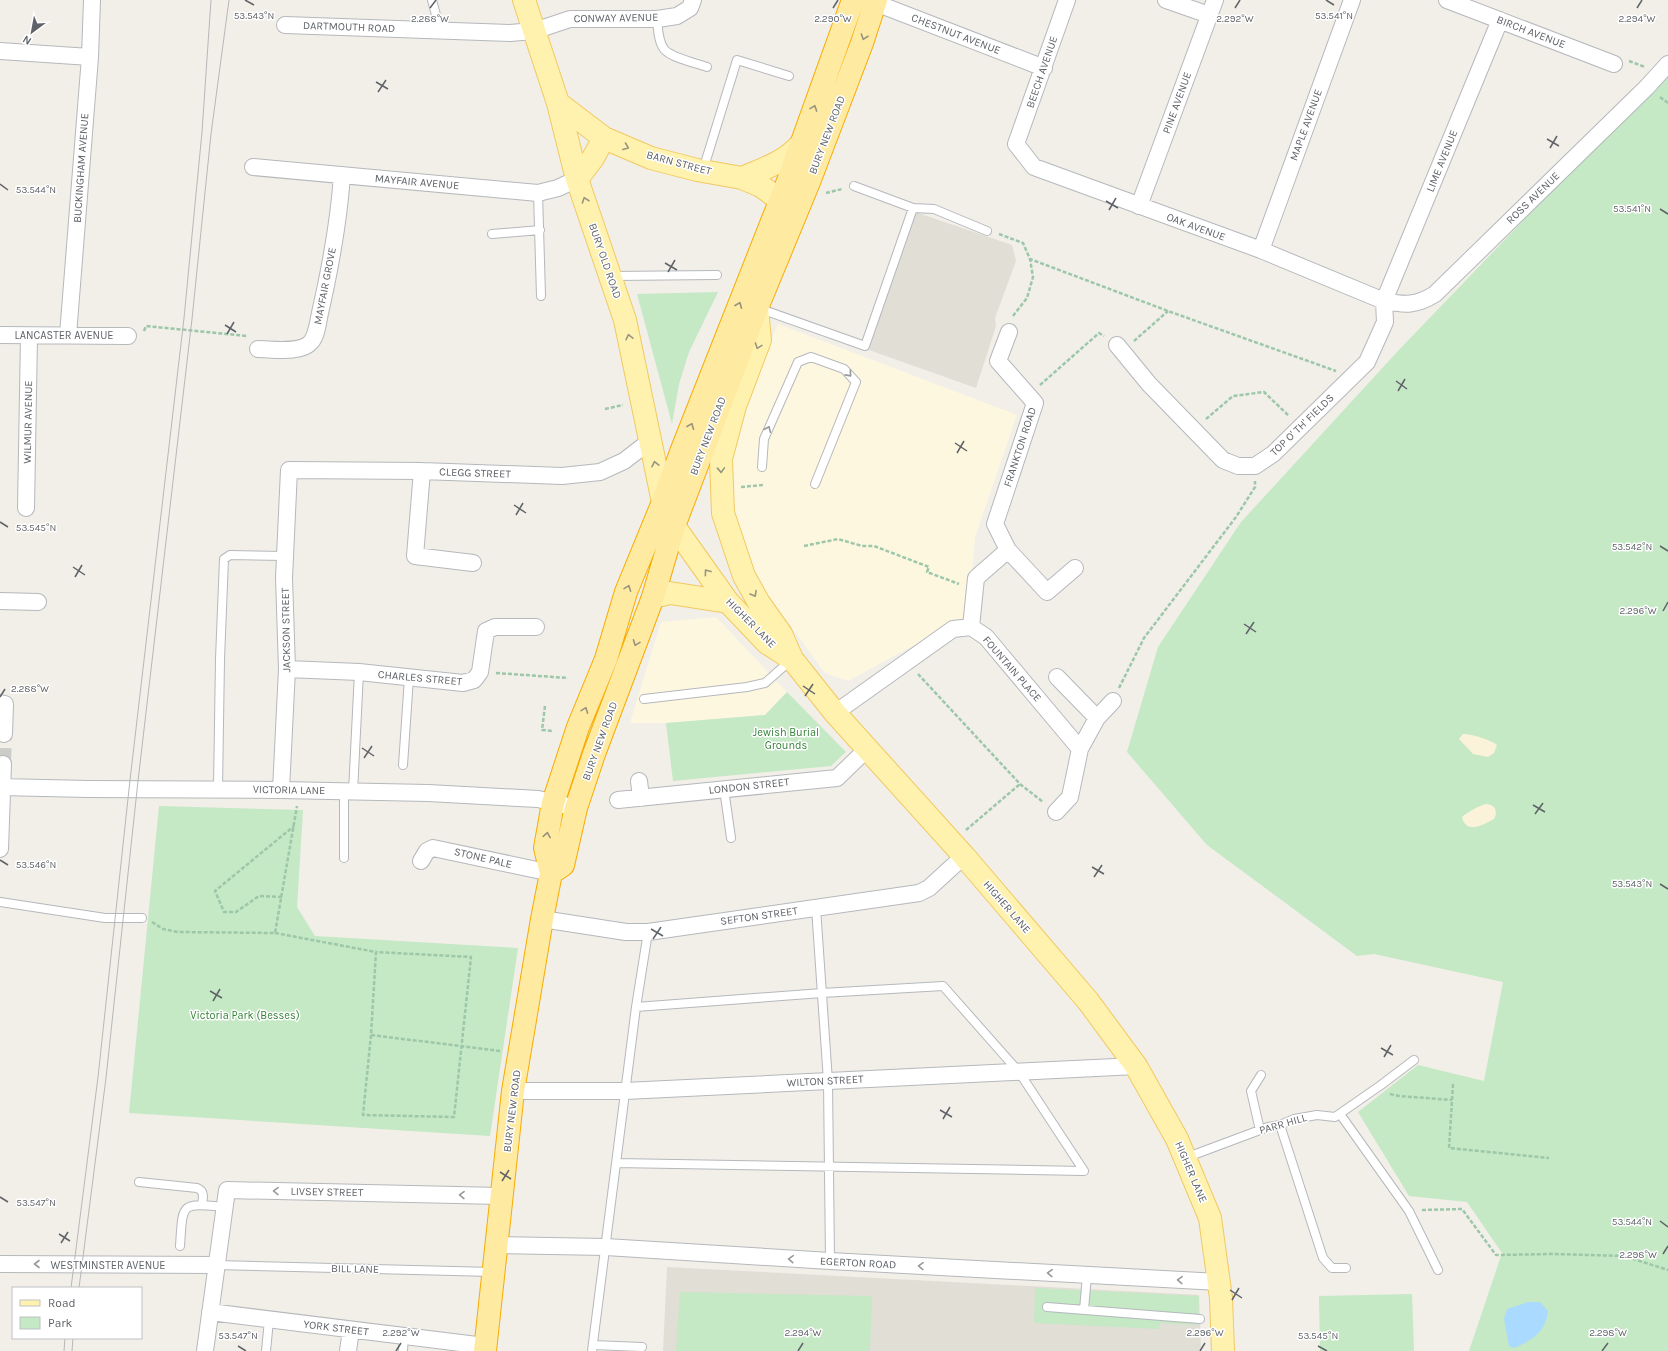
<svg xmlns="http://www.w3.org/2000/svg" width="1668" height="1351" font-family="Karla,sans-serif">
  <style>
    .commercial { fill: #fef7e0 }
    .education { fill: #e1ded6 }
    .green { fill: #c5e8c5 }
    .sand { fill: #fbf3d9 }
    .water { fill: #aadaff }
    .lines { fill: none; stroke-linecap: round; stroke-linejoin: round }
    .minor-tunnel { stroke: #ccccc8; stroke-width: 16; stroke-dasharray: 16 8; stroke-linecap: butt }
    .service-casing { stroke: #b5b8bc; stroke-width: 10 }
    .minor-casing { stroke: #b5b8bc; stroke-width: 18 }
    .primary-casing { stroke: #f2c960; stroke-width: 24 }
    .trunk-casing { stroke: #f9ab00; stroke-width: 24 }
    .path { stroke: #9cc7a9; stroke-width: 2.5; stroke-dasharray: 4 2; stroke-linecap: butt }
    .service { stroke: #fff; stroke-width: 8 }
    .minor { stroke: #fff; stroke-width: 16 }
    .primary { stroke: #fff2af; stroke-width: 22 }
    .trunk { stroke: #feeaa1; stroke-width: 22 }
    .tram { stroke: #b6b7b8; stroke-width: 1 }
    .oneway { stroke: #97927c }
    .oneway2 { stroke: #979581 }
    .oneway3 { stroke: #979a9d }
    .ticks { fill: none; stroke: #5f6368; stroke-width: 1.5 }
    .labels { text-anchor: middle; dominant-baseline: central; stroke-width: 3; stroke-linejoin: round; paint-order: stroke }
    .street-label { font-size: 11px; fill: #5f6368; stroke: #fff }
    .park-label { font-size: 11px; fill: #348238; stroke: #fff }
    .ticks-label { font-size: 10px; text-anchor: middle; fill: #5f6368; stroke: #fff; stroke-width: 3; stroke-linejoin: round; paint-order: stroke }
  </style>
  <rect width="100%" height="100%" fill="#f1efe8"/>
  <!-- commercial -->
  <path class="commercial" d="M778,324L1017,415L975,537L968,616L848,681L825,673L755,577L729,499L735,425Z
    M716,617L787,692L765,715L666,723H630L661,622Z"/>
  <!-- education -->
  <path class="education" d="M915,212L1012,245L1016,261L995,318L996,326L976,388L869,350Z
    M667,1267L1199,1295L1201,1351H663Z"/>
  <!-- green -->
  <path class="green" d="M1668,72V1351H1469L1502,1253L1467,1202L1409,1196L1358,1112L1418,1065L1484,1081L1503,982L1374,954L1357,956L1207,845L1127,752L1158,647L1241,522L1397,352L1543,200Z
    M718,292L689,352L679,384L672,424L637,294Z
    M787,692L846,752L831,766L673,781L666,723L765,715Z
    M159,806L303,810L297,907L315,936L518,948L490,1136L129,1113Z
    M1035,1288L1199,1296L1198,1325L1160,1323L1159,1329L1034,1323Z
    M680,1292L872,1296L870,1351H676Z
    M1412,1294L1414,1351H1320L1319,1296Z"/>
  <!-- sand -->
  <path class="sand" d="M1463,734C1472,734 1491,740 1497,745L1494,753L1488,757L1473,754L1459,739Z
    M1486,804L1491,805L1495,808L1496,814L1494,819C1483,825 1466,835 1462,817C1466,813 1480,805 1486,804Z"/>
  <!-- water -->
  <path class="water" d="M1528,1302H1540L1548,1311C1546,1332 1532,1340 1514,1348L1509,1346L1504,1319L1507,1309Z"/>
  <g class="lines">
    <!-- minor-tunnel -->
    <path class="minor-tunnel" d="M3,764L4,734"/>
    <defs>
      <path id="service" d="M432,0L440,30
        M657,19C658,28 658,41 664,49C671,58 696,63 707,67
        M703,170L737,60L789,76
        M854,186L913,208
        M538,193L541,296
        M492,234L540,230
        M612,276L717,275
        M758,308L865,346L913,208L934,209L987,231
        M762,467L764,439L798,362L811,357L844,369L856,382L815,484
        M644,699L747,687L765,683L791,660
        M403,765L409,678
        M218,789L220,659L224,559L230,555L285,556
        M724,789L731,838
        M353,792L359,672
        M344,858V791
        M0,902L105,918H142
        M816,908L828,1081L830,1261
        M1340,1114L1409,1211L1438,1270
        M1280,1125L1323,1258L1332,1268H1346
        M1260,1130L1251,1091L1261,1075
        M1185,1158L1268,1127L1280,1125L1294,1119L1317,1115L1335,1117L1381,1085L1414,1060
        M616,1163L1084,1171L1019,1072L943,986L822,993L636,1007
        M139,1182L197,1188C205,1191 203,1198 202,1205
        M180,1246C183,1202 180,1203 225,1207
        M216,1265L493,1272
        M1047,1307L1200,1319
        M1084,1310L1087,1275
        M593,1345L642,1347
        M266,1351L269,1320
        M403,1351L404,1336
        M592,1351L636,1007L648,932"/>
      <path id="minor" d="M868,0L1044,68
        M1067,0L1016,144L1034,167L1261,250L1384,301C1405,305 1416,306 1435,294L1647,87L1668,64
        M1166,0L1209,15
        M1447,0L1614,64
        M285,25L510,33L534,31L570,19H657L677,16L690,8L693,0
        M0,51L90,57
        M253,167L538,193L558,188L577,179
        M1139,206L1215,0
        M1261,250L1352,0
        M0,335L128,336
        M68,335L90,57L92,0
        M1117,345L1149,384L1223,460L1238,466H1255L1273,454L1367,362L1385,322L1384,301L1500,20
        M258,349C272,349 301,354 311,342C317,335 318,322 320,313C330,269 339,220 342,175
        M422,471L415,556L473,563
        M26,508L29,336
        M1008,550L995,524L1035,403L998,361L1009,332
        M0,601L38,602
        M971,627L976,578L1008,550L1047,592L1075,568
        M287,669L359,672L463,683L474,680L480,672L486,631L495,627H536
        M1057,677L1097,718
        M0,703L5,704L4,734
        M835,713L953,629L971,627L986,637L1080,749L1070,797L1056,812
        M1080,749L1097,718L1113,701
        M639,781L641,798
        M0,787L88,789L281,790L428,793L538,799L576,808
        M281,790L287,669L284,578L289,470L422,471L562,476L600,472L624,461L650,441
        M618,800L837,778L867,749
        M0,849L3,764
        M421,861L427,851L433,848L551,873
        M542,919L626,932H648L919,893L929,888L964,856
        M513,1091H625L1136,1066
        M497,1245L606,1247L830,1261L1219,1282
        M0,1264L216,1265
        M210,1312L485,1346
        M205,1351L227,1190L501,1196
        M348,1351L351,1330"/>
      <path id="primary" d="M524,0L558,103L577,179L625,320L663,502L674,526L728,602L767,643L792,659L835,713L964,856L1088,1001L1136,1066L1177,1139L1210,1218L1221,1298L1223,1351
        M558,103L604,138L651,158L697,170L742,178L761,186L780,200L790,216
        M742,178C765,168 784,163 801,144
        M577,179L593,158L604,138
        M757,308L760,340L735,406L721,459L723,513L744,576L759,603L781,634L792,659
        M653,597L670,593L728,602"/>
      <path id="trunk" d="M551,873L563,865L576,808L594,754L653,597L674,526L757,308L809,182L862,43L876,0
        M485,1351L513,1091L542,919L551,873L545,848L553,803L578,727L606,659L626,592L663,502L681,452L788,181L853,0"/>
    </defs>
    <!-- service casing -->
    <use href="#service" class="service-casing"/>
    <!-- minor casing -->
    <use href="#minor" class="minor-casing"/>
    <!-- primary casing -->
    <use href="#primary" class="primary-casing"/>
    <!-- trunk casing -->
    <use href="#trunk" class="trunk-casing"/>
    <!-- path -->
    <path class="path" d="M1629,61L1645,67
      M1660,97L1668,103
      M826,193L842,189
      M999,234L1023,243L1030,259L1168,311L1336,371
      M1013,316L1027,298L1033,277L1030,259
      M144,331L146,326L247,336
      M1134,341L1168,311
      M1040,385L1099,333L1104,336
      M605,409L623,405
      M1206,419L1233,396L1264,392L1289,416
      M741,487L763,485
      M804,546L838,539L862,546H874L929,567L927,572L959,584
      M496,673L568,678
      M918,674L1020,784L1043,802
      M1119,688L1144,638L1236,517L1255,487V481
      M545,706L542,730L553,731
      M966,830L1020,784
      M282,897L259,896L236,912H224L215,891L294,826
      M152,922L163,929L178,932L275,933L297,806
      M275,933L376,952L371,1035L501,1051
      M371,1035L363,1115L454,1117L471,957L376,952
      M1453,1084L1449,1148L1549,1158
      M1390,1094L1399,1096L1452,1100
      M1422,1210L1462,1209L1496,1255L1554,1254L1624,1256L1668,1270"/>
    <!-- service -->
    <use href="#service" class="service"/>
    <!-- minor -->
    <use href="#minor" class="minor"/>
    <!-- primary -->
    <use href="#primary" class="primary"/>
    <!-- trunk -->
    <use href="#trunk" class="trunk"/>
    <!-- tram -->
    <path class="tram" d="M71,1288L98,1077L130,780L184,318L202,132L211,0
      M79,1288L106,1078L138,781L192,319L211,134L229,0
      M64,1351L65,1338
      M72,1351L73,1338"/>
  </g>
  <!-- one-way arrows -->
  <defs><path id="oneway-chevron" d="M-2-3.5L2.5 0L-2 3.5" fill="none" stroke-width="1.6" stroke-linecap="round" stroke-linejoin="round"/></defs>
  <g class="oneway">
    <use href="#oneway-chevron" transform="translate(864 37) rotate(109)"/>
    <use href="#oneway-chevron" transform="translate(814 108) rotate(-70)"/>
    <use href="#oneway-chevron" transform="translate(739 305) rotate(-68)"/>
    <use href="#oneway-chevron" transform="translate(691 426) rotate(-68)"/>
    <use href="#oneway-chevron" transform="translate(628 588) rotate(-69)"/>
    <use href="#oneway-chevron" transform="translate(636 643) rotate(111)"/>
    <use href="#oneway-chevron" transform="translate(585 710) rotate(-69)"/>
    <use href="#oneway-chevron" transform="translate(547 835) rotate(-80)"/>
  </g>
  <g class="oneway2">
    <use href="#oneway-chevron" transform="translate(626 147) rotate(22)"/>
    <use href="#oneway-chevron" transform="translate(585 200) rotate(-109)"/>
    <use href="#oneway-chevron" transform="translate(629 337) rotate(-103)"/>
    <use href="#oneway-chevron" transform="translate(758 346) rotate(110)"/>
    <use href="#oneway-chevron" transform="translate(655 464) rotate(-102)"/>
    <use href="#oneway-chevron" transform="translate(721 470) rotate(88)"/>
    <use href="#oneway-chevron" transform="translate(707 572) rotate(-126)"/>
    <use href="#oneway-chevron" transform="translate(754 594) rotate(60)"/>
  </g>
  <g class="oneway3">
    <use href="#oneway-chevron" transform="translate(849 374) rotate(48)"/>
    <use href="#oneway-chevron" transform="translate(768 429) rotate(-67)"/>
    <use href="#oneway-chevron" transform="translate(276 1191) rotate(-179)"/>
    <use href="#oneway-chevron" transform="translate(462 1195) rotate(-179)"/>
    <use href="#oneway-chevron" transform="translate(791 1259) rotate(-176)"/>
    <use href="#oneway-chevron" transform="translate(37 1264) rotate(-180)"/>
    <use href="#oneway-chevron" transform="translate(921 1266) rotate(-177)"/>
    <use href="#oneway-chevron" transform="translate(1050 1273) rotate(-177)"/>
    <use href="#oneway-chevron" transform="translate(1180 1280) rotate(-177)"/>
  </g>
  <!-- ticks -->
  <path class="ticks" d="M245,0L254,5M1326,0L1334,5M430,8L436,0M833,8L838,0M1235,8L1240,0M1637,8L1642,0M376,82L388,89M378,92L386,80M1547,139L1559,146M1550,148L1557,136M0,184L8,190M1106,201L1118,208M1660,209L1668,214M1109,210L1116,198M665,263L677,270M668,272L675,260M225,325L236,332M227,334L234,322M1396,381L1407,389M1398,391L1405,379M955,443L967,451M957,453L964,441M514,505L526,513M516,515L523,503M0,522L8,527M1660,546L1668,551M73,567L85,575M75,577L82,565M1663,611L1668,602M1244,624L1256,632M1246,634L1254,622M803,686L815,694M805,696L813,684M0,697L5,689M362,748L374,756M364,758L372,746M1533,805L1545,812M1535,814L1543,803M0,860L8,865M1092,867L1104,874M1094,877L1102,865M1660,884L1668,889M651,929L663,936M653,939L661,927M210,991L222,998M213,1001L220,989M1381,1048L1393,1055M1384,1057L1391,1045M940,1110L952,1117M943,1119L950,1107M500,1172L511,1179M502,1181L509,1170M0,1197L8,1202M1660,1221L1668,1227M59,1234L70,1241M61,1243L68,1232M1663,1254L1668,1246M1230,1290L1242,1298M1232,1300L1239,1288M238,1346L246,1351M1318,1346L1327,1351M396,1351L401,1343M798,1351L803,1343M1200,1351L1205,1343M1602,1351L1608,1343"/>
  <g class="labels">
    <!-- street labels -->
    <g class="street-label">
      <text transform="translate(616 18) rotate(-1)">CONWAY AVENUE</text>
      <text transform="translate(349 27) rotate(2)">DARTMOUTH ROAD</text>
      <text transform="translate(1531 32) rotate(21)">BIRCH AVENUE</text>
      <text transform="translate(956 34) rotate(21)">CHESTNUT AVENUE</text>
      <text transform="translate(1042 72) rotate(-71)">BEECH AVENUE</text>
      <text transform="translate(1177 103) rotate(-70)">PINE AVENUE</text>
      <text transform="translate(1306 125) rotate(-70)">MAPLE AVENUE</text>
      <text transform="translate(827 135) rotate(-69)">BURY NEW ROAD</text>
      <text transform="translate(1442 161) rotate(-68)">LIME AVENUE</text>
      <text transform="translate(679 163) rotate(15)">BARN STREET</text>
      <text transform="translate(81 168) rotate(-86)">BUCKINGHAM AVENUE</text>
      <text transform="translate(417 182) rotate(5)">MAYFAIR AVENUE</text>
      <text transform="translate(1533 198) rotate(-44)">ROSS AVENUE</text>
      <text transform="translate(1196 227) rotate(20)">OAK AVENUE</text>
      <text transform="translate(605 261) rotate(71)">BURY OLD ROAD</text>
      <text transform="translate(325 286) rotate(-79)">MAYFAIR GROVE</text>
      <text x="64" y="335">LANCASTER AVENUE</text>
      <text transform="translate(28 422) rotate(-89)">WILMUR AVENUE</text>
      <text transform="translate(1302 425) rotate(-44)">TOP O' TH' FIELDS</text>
      <text transform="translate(708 436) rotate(-69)">BURY NEW ROAD</text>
      <text transform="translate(1020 447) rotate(-72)">FRANKTON ROAD</text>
      <text transform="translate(475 473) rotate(2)">CLEGG STREET</text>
      <text transform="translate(751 623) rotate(45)">HIGHER LANE</text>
      <text transform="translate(286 630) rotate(-91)">JACKSON STREET</text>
      <text transform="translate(1012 669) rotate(49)">FOUNTAIN PLACE</text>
      <text transform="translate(420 678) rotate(5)">CHARLES STREET</text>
      <text transform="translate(600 741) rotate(-70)">BURY NEW ROAD</text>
      <text transform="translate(749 786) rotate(-6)">LONDON STREET</text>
      <text transform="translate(289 790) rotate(1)">VICTORIA LANE</text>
      <text transform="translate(483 858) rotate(13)">STONE PALE</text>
      <text transform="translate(1007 907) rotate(49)">HIGHER LANE</text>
      <text transform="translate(759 916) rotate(-8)">SEFTON STREET</text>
      <text transform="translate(825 1081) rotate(-3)">WILTON STREET</text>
      <text transform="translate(512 1111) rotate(-83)">BURY NEW ROAD</text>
      <text transform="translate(1283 1124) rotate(-16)">PARR HILL</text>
      <text transform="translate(1191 1172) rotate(67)">HIGHER LANE</text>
      <text transform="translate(327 1192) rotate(1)">LIVSEY STREET</text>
      <text transform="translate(858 1263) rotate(3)">EGERTON ROAD</text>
      <text x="108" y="1265">WESTMINSTER AVENUE</text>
      <text transform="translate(355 1269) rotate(1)">BILL LANE</text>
      <text transform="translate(336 1328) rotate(7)">YORK STREET</text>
    </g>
    <!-- park labels -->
    <g class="park-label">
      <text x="786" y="732">Jewish Burial<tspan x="786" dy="13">Grounds</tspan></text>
      <text x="245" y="1015">Victoria Park (Besses)</text>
    </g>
  </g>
  <g class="ticks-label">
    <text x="254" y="19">53.543°N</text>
    <text x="1334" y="19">53.541°N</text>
    <text x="430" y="22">2.288°W</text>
    <text x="833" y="22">2.290°W</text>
    <text x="1235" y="22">2.292°W</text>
    <text x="1637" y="22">2.294°W</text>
    <text x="36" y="193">53.544°N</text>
    <text x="1632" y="212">53.541°N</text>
    <text x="36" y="531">53.545°N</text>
    <text x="1632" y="550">53.542°N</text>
    <text x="1638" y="614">2.296°W</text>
    <text x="30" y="692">2.288°W</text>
    <text x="36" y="868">53.546°N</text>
    <text x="1632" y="887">53.543°N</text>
    <text x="36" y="1206">53.547°N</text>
    <text x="1632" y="1225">53.544°N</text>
    <text x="1638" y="1258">2.298°W</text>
    <text x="401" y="1336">2.292°W</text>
    <text x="803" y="1336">2.294°W</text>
    <text x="1205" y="1336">2.296°W</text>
    <text x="1608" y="1336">2.298°W</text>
    <text x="238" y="1339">53.547°N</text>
    <text x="1318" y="1339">53.545°N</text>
  </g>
  <!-- legend -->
  <rect x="12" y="1287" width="130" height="52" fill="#ffffff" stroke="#bfc1c3"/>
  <rect x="20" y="1300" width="20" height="6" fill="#fff2af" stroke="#bfc1c3"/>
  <text x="48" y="1307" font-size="12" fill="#5f6368">Road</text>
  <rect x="20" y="1317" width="20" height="12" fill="#c5e8c5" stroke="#bfc1c3"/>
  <text x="48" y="1327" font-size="12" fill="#5f6368">Park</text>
  <!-- north arrow -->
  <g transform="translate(32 32) rotate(212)" stroke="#ffffff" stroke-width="3" paint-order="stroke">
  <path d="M0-3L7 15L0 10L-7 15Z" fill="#5f6368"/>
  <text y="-6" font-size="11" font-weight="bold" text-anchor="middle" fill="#5f6368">N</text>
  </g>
</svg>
